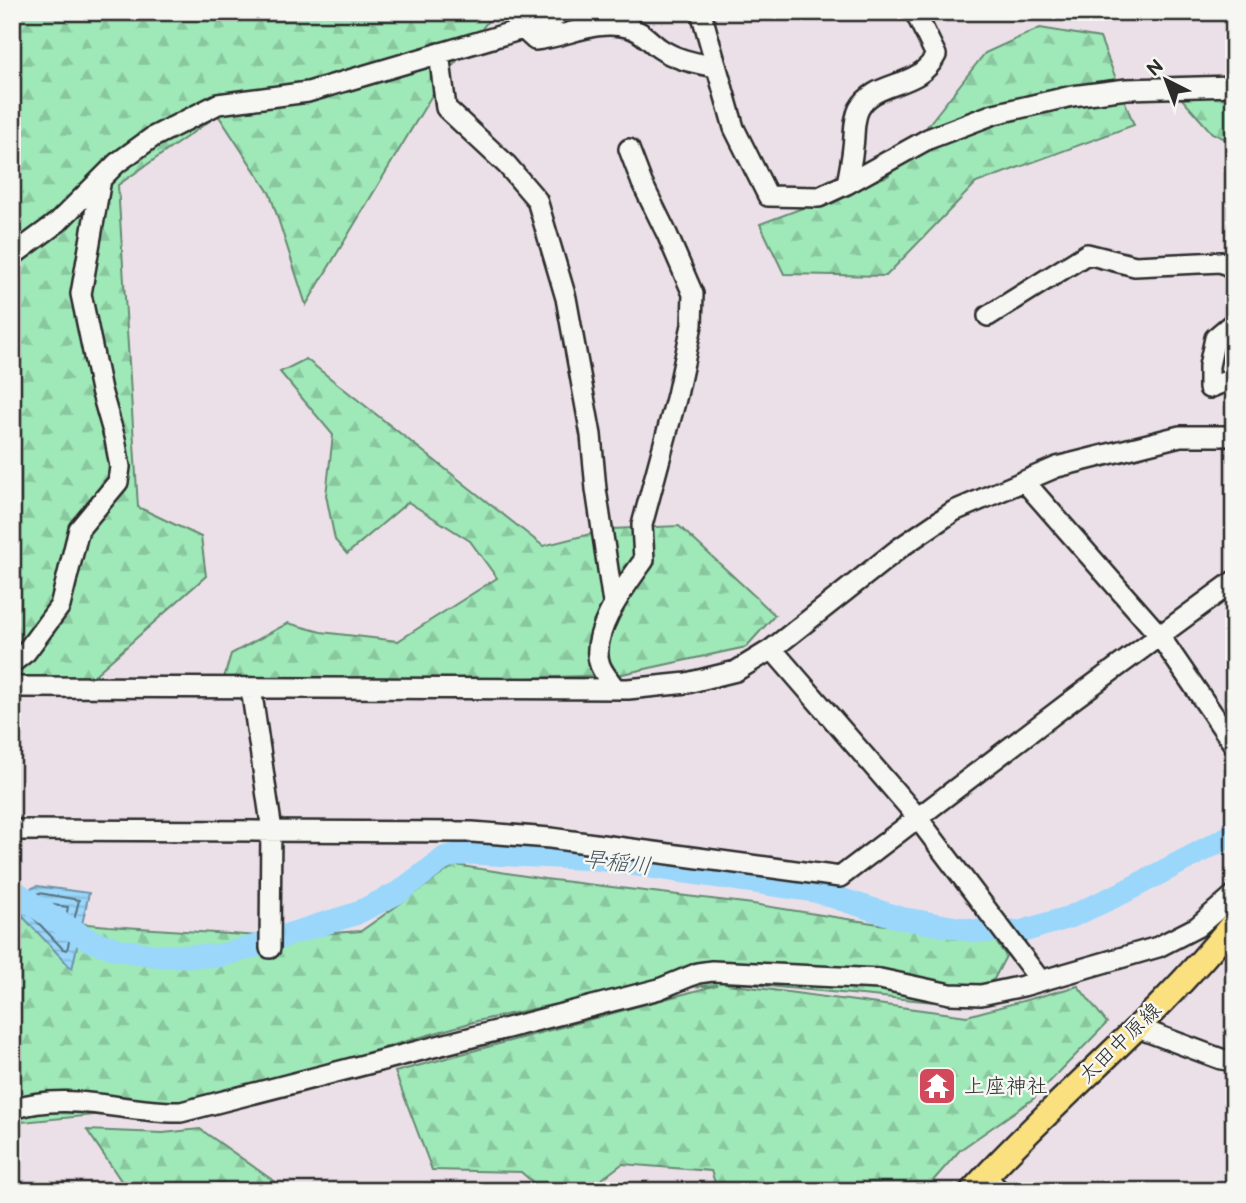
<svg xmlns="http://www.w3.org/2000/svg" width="1246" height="1203" font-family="'Balsamiq Sans','Klee One',sans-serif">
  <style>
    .grass { fill: url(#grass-dots); stroke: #658a72; stroke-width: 2 }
    .forest { fill: url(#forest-firs); stroke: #658a72; stroke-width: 2 }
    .water { fill: url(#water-rules); stroke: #6e92a8; stroke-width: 2 }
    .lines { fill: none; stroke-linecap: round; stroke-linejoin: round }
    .shore { stroke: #57707e; stroke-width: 2 }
    .river { stroke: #9ad7fb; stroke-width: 23 }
    .minor-casing { stroke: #2b2b2b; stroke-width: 24 }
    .major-casing { stroke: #2b2b2b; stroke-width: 28 }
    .minor { stroke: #f6f6f2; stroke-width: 19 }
    .major { stroke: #fbe080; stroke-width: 23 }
    .labels { text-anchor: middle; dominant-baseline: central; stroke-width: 5; stroke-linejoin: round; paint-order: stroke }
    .street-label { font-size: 21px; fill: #2b2b2b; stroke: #f6f6f2 }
    .poi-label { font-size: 21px; fill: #2b2b2b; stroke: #f6f6f2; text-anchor: start }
    .water-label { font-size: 23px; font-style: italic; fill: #47565f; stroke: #f6f6f2 }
  </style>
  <defs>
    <pattern id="grass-dots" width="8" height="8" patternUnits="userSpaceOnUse" patternTransform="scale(1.75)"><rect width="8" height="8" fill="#9fe8b8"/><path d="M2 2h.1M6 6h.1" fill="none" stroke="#89c79e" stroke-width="1.8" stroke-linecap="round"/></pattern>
    <pattern id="forest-firs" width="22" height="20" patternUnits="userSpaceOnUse" patternTransform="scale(1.75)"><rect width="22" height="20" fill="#9fe8b8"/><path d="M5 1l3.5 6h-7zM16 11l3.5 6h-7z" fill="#89c79e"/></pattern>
    <pattern id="water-rules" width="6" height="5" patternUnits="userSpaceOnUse" patternTransform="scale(1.75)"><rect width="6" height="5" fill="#9ad7fb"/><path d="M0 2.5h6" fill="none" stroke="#85b9d7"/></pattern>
  </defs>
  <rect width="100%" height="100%" fill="#ece0e8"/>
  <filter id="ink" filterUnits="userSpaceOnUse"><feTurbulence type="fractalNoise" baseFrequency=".0143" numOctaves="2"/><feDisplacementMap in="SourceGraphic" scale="14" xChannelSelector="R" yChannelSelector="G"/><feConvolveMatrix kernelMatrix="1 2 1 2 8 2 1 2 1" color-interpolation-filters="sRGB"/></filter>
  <g filter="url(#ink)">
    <!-- grass -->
    <path class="grass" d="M420,1183L517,1187L519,1191H401Z"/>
    <!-- forest -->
    <path class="forest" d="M12,12H495L438,85L306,305L270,194L218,115L118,185L138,507L201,537L206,576L80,688L12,687Z
      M1040,28L1100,38L1134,125L976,183L886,276L784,274L760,224L888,176L985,53Z
      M1234,90V143L1212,133L1181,98Z
      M306,359L543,546L610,529L679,526L775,615L746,647L618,675L221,688L231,654L288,623L321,632L398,641L497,578L470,541L408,502L347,554L335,540L326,495L333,435L280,372Z
      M455,865L545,879L753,904L885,925L985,926L1006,956L994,979L973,992L945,1003L737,983L727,984L967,1016L1078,986L1107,1023L1033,1099L960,1150L924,1191H718L711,1171L622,1164L586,1191H543L521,1172L432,1170L395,1072L717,985L608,993L477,1021L177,1107L12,1123V917L109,926L275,937L361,931Z
      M200,1129L288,1191H128L87,1130L163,1133Z"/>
    <!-- water -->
    <path class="water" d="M37,886L89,893L72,969L24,918L13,896Z"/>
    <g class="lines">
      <!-- shore -->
      <path class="shore" d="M39,893L79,900L67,950L63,949L30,914L24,903L25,899Z
        M38,903L68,907L63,931L58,932L37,909Z"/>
      <!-- river -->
      <path class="river" d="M12,889L45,913L91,941L120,950L160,956H218L264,944L290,934L355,914L399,892L446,857L467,853L597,859L815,891L900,918L975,931L1020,932L1070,917L1122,893L1234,834"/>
      <defs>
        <path id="minor" d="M701,12L734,128L768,196L819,197L847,184L928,139L994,114L1072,96L1127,89L1234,86
          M523,29L535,40C567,37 594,19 627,27C641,30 648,40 659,48C676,60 696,63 716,67
          M439,53L446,108L507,165L537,200L566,298L591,435L596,489L613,603
          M847,184C849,172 852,159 853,147C855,134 853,121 859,109C875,79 919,90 936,55L915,12
          M12,256L58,222L117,163L153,137L218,104L308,92L523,29L555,17L561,12
          M988,316L1087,254L1135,266L1221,262L1229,266L1234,272
          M1209,388V366L1215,338L1234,322
          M1209,388L1234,378
          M1024,481L1159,635L1234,745
          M772,649L913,812L1040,980
          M12,663L26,652L60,606L79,529L118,482L120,467L115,439L101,390L81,294L101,179
          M12,687L628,689L687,683L736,671L772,649L901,547L954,511L1057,467L1180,436H1234
          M251,688L271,824L270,948
          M615,688C610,681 603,673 600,665C588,634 627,584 644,560L642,525L677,395L692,325L693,294L667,234L642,183L629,149
          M12,830L472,832L550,838L840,877L1075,698L1234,581
          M1138,1028L1221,1059L1234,1061
          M12,1109C72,1090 121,1113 181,1112L659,989L698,973L712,971L880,979L950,994L981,995L1023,986L1158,947L1197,927L1234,895
          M985,1177L1000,1191"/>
        <path id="major" d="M972,1191C1056,1098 1156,1020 1234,922"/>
      </defs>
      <!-- minor casing -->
      <use href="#minor" class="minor-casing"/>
      <!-- major casing -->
      <use href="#major" class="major-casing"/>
      <!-- minor -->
      <use href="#minor" class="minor"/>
      <!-- major -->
      <use href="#major" class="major"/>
    </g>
  </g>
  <!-- icons -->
  <defs>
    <symbol id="temple-square" viewBox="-11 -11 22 22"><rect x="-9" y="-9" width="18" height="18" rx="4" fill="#d1495b" stroke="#f6f6f2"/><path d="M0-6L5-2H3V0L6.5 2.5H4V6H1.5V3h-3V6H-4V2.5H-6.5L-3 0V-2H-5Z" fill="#fff"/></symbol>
  </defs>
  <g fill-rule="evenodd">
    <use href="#temple-square" x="915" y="1064" width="44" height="44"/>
  </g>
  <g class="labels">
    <!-- street labels -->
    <g class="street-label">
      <text transform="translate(1120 1043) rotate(-44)">太田中原線</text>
    </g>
    <!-- poi labels -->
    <g class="poi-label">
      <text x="964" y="1086">上座神社</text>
    </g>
    <!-- water labels -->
    <g class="water-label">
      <text transform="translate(617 863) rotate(7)">早稲川</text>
    </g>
  </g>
  <!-- margin -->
  <rect width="1246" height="1203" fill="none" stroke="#f6f6f2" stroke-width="42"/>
  <rect x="21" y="21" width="1204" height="1161" fill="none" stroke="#2b2b2b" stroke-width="2.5" filter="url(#ink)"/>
  <!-- north arrow -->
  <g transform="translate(1166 80) rotate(318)" stroke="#f6f6f2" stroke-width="5" paint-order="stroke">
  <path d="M0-5L12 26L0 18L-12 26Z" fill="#2b2b2b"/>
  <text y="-10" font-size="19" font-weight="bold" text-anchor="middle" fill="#2b2b2b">N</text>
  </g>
</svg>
